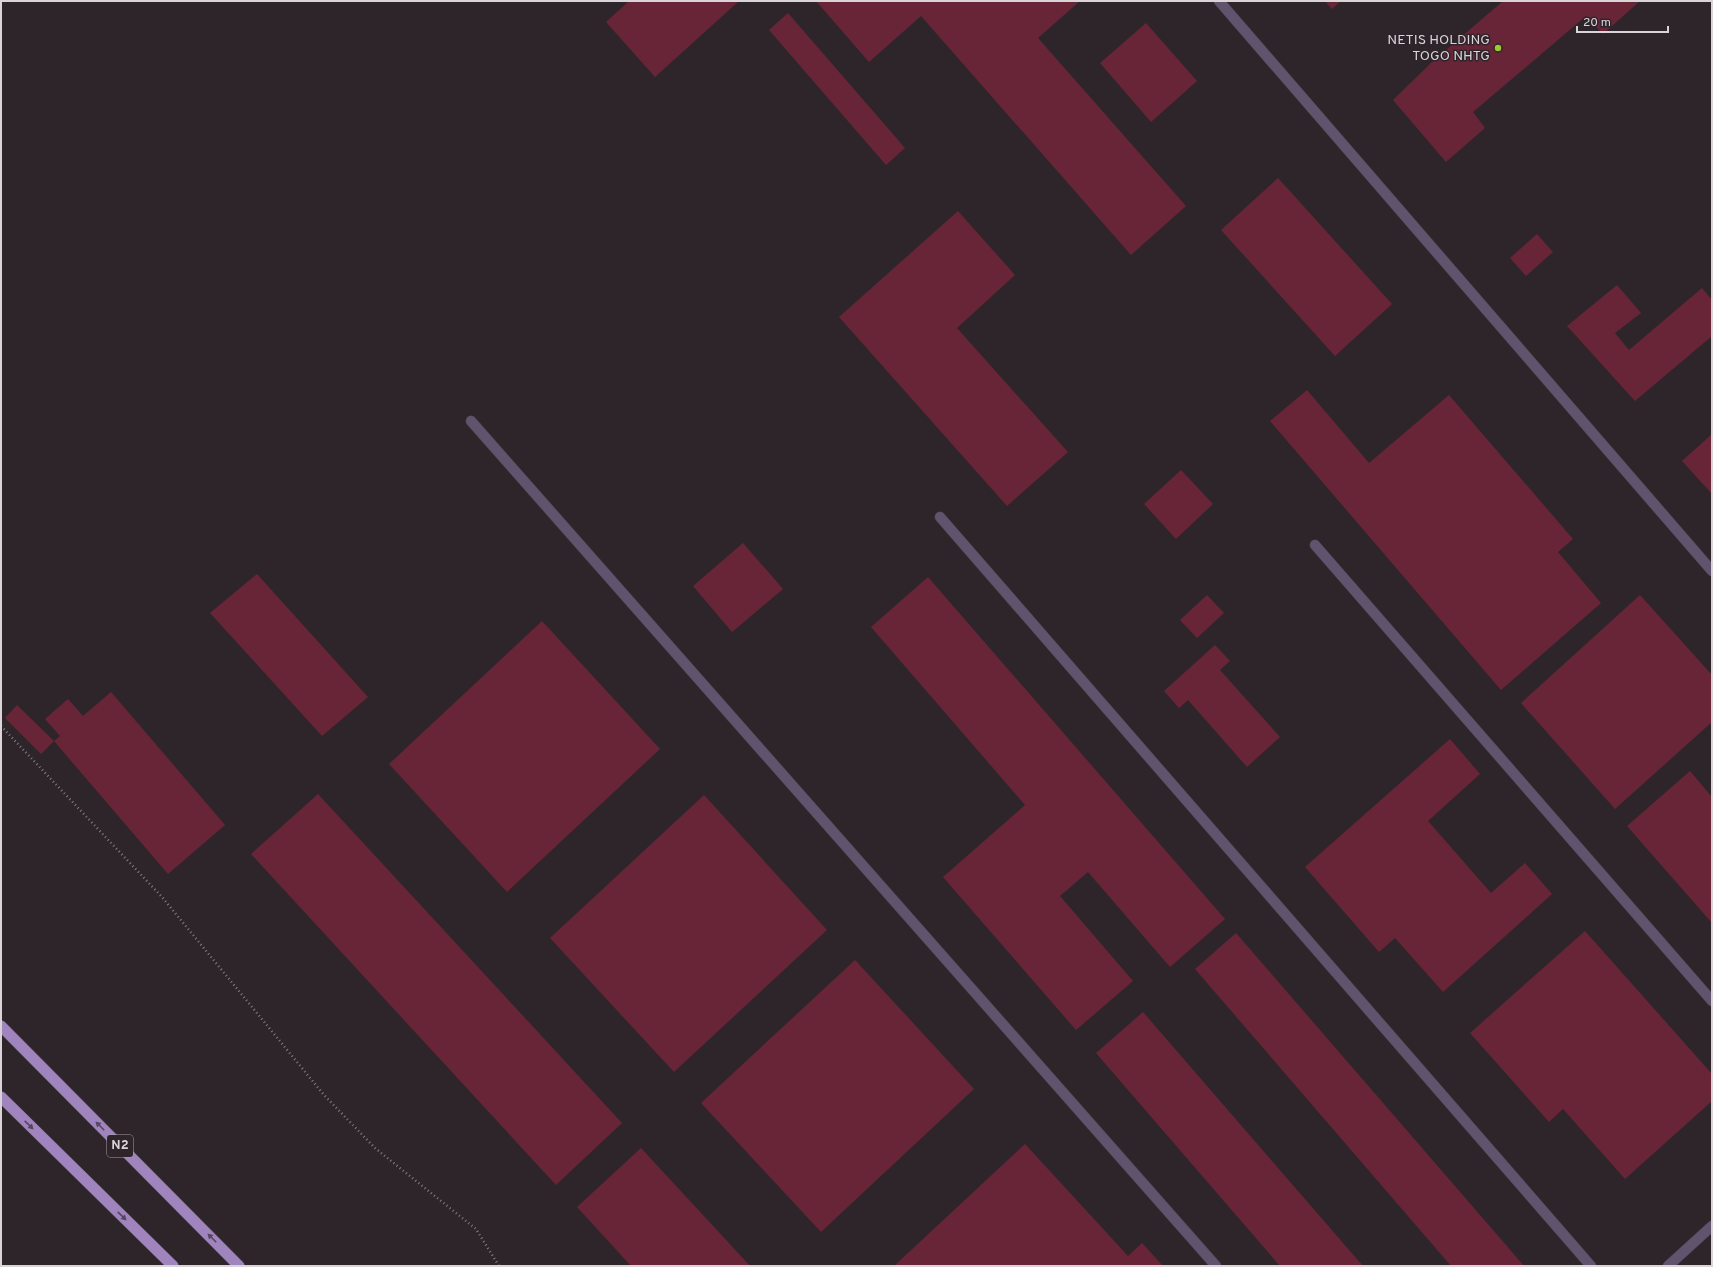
<svg xmlns="http://www.w3.org/2000/svg" width="1713" height="1267" font-family="Overpass,sans-serif">
  <style>
    .building { fill: #682538 }
    .lines { fill: none; stroke-linecap: round; stroke-linejoin: round }
    .service-casing { stroke: #4a4147; stroke-width: 11 }
    .minor-casing { stroke: #4a4147; stroke-width: 11 }
    .trunk-casing { stroke: #4a4147; stroke-width: 12 }
    .path { stroke: #847d82; stroke-width: 2.5; stroke-dasharray: 1 3; stroke-linecap: butt }
    .service { stroke: #5f536d; stroke-width: 10 }
    .minor { stroke: #5f536d; stroke-width: 10 }
    .trunk { stroke: #a084be; stroke-width: 11 }
    .oneway { fill: #56465e }
    .poi-dot { fill: #9dca30; stroke: #2e252b; stroke-width: 1.5 }
    .labels { text-anchor: middle; dominant-baseline: central; stroke-width: 3; stroke-linejoin: round; paint-order: stroke }
    .shield { fill: #2e252b; stroke: #a6a0a4; stroke-width: 1 }
    .shield-label { font-size: 13px; font-weight: bold; fill: #dad4d8 }
    .poi-label { font-size: 14px; fill: #dad4d8; stroke: #2e252b; text-anchor: end }
  </style>
  <rect width="100%" height="100%" fill="#2e252b"/>
  <!-- building -->
  <path class="building" d="M629,1H739L655,77L606,22Z
    M816,1H1080L1038,38L1186,206L1131,255L921,16L869,62Z
    M1325,1H1341L1332,9Z
    M1503,1H1640L1603,34L1586,16L1473,112L1485,128L1446,162L1393,100L1431,63Z
    M788,13L905,148L886,165L769,30Z
    M1146,23L1197,81L1151,122L1100,63Z
    M1278,178L1392,304L1335,356L1221,230Z
    M958,211L1015,275L957,328L1068,452L1007,506L839,317Z
    M1537,234L1553,252L1526,276L1510,258Z
    M1617,285L1641,313L1615,333L1629,350L1702,288L1712,300V336L1635,401L1567,326Z
    M1307,390L1369,463L1449,395L1573,539L1558,552L1601,603L1501,690L1270,421Z
    M1712,434V494L1682,461Z
    M1181,470L1213,504L1176,539L1144,504Z
    M743,543L783,589L732,632L693,586Z
    M257,574L368,697L322,736L210,613Z
    M928,577L1225,919L1170,967L1088,872L1060,896L1133,981L1076,1030L943,877L1025,805L871,627Z
    M1207,595L1224,613L1197,638L1180,620Z
    M1640,595L1712,675V722L1615,809L1521,703Z
    M542,621L660,749L507,892L389,764Z
    M1215,645L1230,661L1220,670L1280,737L1247,767L1188,700L1179,708L1164,691Z
    M111,692L225,825L168,874L54,741L60,736L45,719L68,699L83,716Z
    M17,705L54,741L41,754L5,718Z
    M1450,739L1480,774L1428,821L1491,893L1525,863L1552,894L1443,992L1395,938L1379,952L1305,867Z
    M1690,771L1712,797V923L1627,826Z
    M318,794L622,1123L556,1185L251,854Z
    M704,795L827,930L674,1072L550,938Z
    M1585,931L1712,1074V1101L1625,1179L1563,1109L1549,1122L1470,1033Z
    M1236,933L1506,1245L1524,1266H1451L1195,969Z
    M855,960L974,1089L821,1232L701,1103Z
    M1143,1012L1363,1266H1280L1096,1053Z
    M1025,1144L1128,1256L1142,1243L1163,1266H894Z
    M641,1148L728,1242L750,1266H631L577,1207Z"/>
  <g class="lines">
    <defs>
      <path id="service" d="M1219,1L1712,571
        M471,421L1216,1266
        M940,517L1591,1266
        M1315,545L1712,1001"/>
      <path id="minor" d="M1668,1266L1712,1226"/>
      <path id="trunk" d="M1,1026L239,1266
        M1,1097L173,1266"/>
    </defs>
    <!-- service casing -->
    <use href="#service" class="service-casing"/>
    <!-- minor casing -->
    <use href="#minor" class="minor-casing"/>
    <!-- trunk casing -->
    <use href="#trunk" class="trunk-casing"/>
    <!-- path -->
    <path class="path" d="M1,726L162,897L324,1095L375,1148L476,1229L499,1266"/>
    <!-- service -->
    <use href="#service" class="service"/>
    <!-- minor -->
    <use href="#minor" class="minor"/>
    <!-- trunk -->
    <use href="#trunk" class="trunk"/>
  </g>
  <!-- one-way arrows -->
  <defs><path id="oneway-solid" d="M-6-.8H1V-3.2L6.5 0L1 3.2V.8H-6Z"/></defs>
  <g class="oneway">
    <use href="#oneway-solid" transform="translate(29 1125) rotate(44)"/>
    <use href="#oneway-solid" transform="translate(100 1126) rotate(-135)"/>
    <use href="#oneway-solid" transform="translate(122 1216) rotate(44)"/>
    <use href="#oneway-solid" transform="translate(212 1238) rotate(-135)"/>
  </g>
  <!-- markers -->
  <circle class="poi-dot" cx="1498" cy="48" r="4"/>
  <g class="labels">
    <!-- shield labels -->
    <rect class="shield" x="107" y="1135" width="26" height="22" rx="3"/>
    <g class="shield-label">
      <text x="120" y="1146">N2</text>
    </g>
    <!-- poi labels -->
    <g class="poi-label">
      <text x="1490" y="40">NETIS HOLDING<tspan x="1490" dy="16">TOGO NHTG</tspan></text>
    </g>
  </g>
  <!-- border -->
  <rect width="1713" height="1267" fill="none" stroke="#dad4d8" stroke-width="4"/>
  <!-- scale -->
  <path d="M1577 26v6h91v-6" fill="none" stroke="#dad4d8" stroke-width="2"/>
  <text x="1583" y="26" font-size="12" fill="#dad4d8" stroke="#2e252b" stroke-width="3" paint-order="stroke">20 m</text>
</svg>
